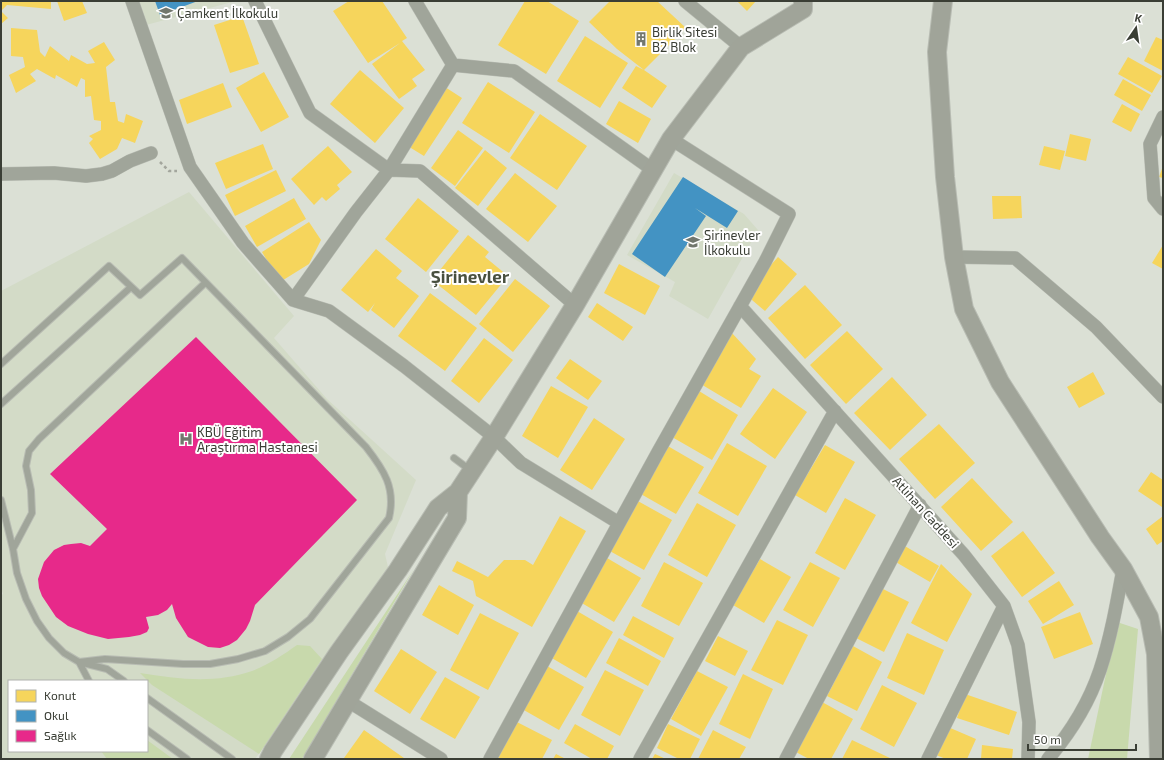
<svg xmlns="http://www.w3.org/2000/svg" width="1164" height="760" font-family="'Exo 2',sans-serif">
  <style>
    .built { fill: #d3dbc7; fill-rule: evenodd }
    .green { fill: #c8d9ac }
    .homes { fill: #f6d55c }
    .schools { fill: #4393c3 }
    .health { fill: #e7298a }
    .lines { fill: none; stroke-linecap: round; stroke-linejoin: round }
    .lane-casing { stroke: #b8bcb3; stroke-width: 8 }
    .street-casing { stroke: #b8bcb3; stroke-width: 14 }
    .secondary-casing { stroke: #b8bcb3; stroke-width: 20 }
    .path { stroke: #a3a69d; stroke-width: 2.5; stroke-dasharray: 3 3; stroke-linecap: butt }
    .lane { stroke: #a0a59a; stroke-width: 6 }
    .street { stroke: #a0a59a; stroke-width: 13 }
    .secondary { stroke: #a0a499; stroke-width: 18 }
    .labels { text-anchor: middle; dominant-baseline: central; stroke-width: 4; stroke-linejoin: round; paint-order: stroke }
    .poi-label { font-size: 13px; fill: #3a3e35; stroke: #fff; text-anchor: start }
    .street-label { font-size: 13px; fill: #3a3e35; stroke: #fff }
    .district-label { font-size: 17px; font-weight: bold; fill: #49503f; stroke: #fff }
  </style>
  <rect width="100%" height="100%" fill="#dbe0d5"/>
  <!-- built -->
  <path class="built" d="M137,1H236L146,25Z
    M674,173L744,214L758,230L708,319L669,296L675,282L627,255Z
    M189,192L294,316L274,338L327,399L416,480L385,554L390,576L255,759H1V595L3,594L1,588V291ZM9,681H147V751H9Z"/>
  <!-- green -->
  <path class="green" d="M414,569L302,759H289Z
    M1117,622L1138,629L1127,759H1088Z
    M297,645L310,646L322,659L259,754L152,685L140,673C177,679 215,684 252,671C268,665 283,655 297,645Z
    M147,740L173,759H107L101,751H147Z"/>
  <!-- homes -->
  <path class="homes" d="M1,1H51V9L7,5L1,11L8,18L1,24Z
    M57,1H82L87,13L64,21Z
    M349,1H382L407,38L402,41L425,70L412,79L417,86L399,99L372,64L400,43L368,63L333,11Z
    M525,1H547L579,21L546,74L498,45Z
    M610,1H657L686,28L644,70L667,86L652,108L622,88L636,66L644,70L617,49L589,22Z
    M737,1H756L747,11Z
    M242,16L259,64L230,73L214,25Z
    M11,28L37,30L40,52L45,57L50,46L69,61L71,55L87,64L95,63L88,51L104,42L115,60L106,67L110,102H115L118,121L124,123L126,114L143,121L135,143L122,138L117,149L100,159L89,143L93,139L89,136L101,130V121L94,120L91,96L85,97V80L81,78L77,87L56,75L55,79L37,69L30,74L36,81L16,93L9,75L25,67L23,57L11,56Z
    M585,36L628,63L600,108L557,81Z
    M1156,37L1163,40V71L1144,61Z
    M1128,57L1162,76L1152,93L1118,74Z
    M360,70L404,108L375,143L330,104Z
    M264,72L289,117L261,132L236,88Z
    M1123,79L1151,95L1142,111L1114,95Z
    M488,82L535,112L509,153L462,123Z
    M223,83L232,107L187,124L179,100Z
    M445,87L462,98L424,156L406,145Z
    M619,101L651,119L638,143L606,124Z
    M1122,104L1140,114L1131,132L1112,122Z
    M540,114L587,146L557,190L510,158Z
    M458,130L483,148L455,186L431,168Z
    M1070,134L1091,139L1086,161L1065,156Z
    M263,144L273,169L226,189L215,163Z
    M328,146L352,172L337,185L340,189L326,201L322,197L314,205L291,179Z
    M1044,146L1065,151L1060,170L1039,165Z
    M485,150L507,168L478,206L455,188Z
    M1163,166V178L1159,177Z
    M276,170L286,191L235,216L225,195Z
    M515,173L557,206L528,242L486,209Z
    M992,196H1021L1022,218L993,219Z
    M294,198L306,219L257,247L245,226Z
    M418,198L459,231L426,272L385,239Z
    M309,222L321,240L309,264L280,282L262,252Z
    M468,235L489,252L485,257L508,276L476,315L432,280Z
    M1163,245V269L1152,263Z
    M376,249L402,271L396,278L419,296L394,328L371,310L375,303L368,312L341,290Z
    M778,257L797,274L765,311L745,294Z
    M619,264L660,286L645,315L604,293Z
    M515,279L550,306L513,352L479,324Z
    M805,285L842,325L805,359L768,318Z
    M430,293L477,328L445,371L398,336Z
    M597,303L633,327L623,341L588,317Z
    M847,331L883,369L846,404L810,365Z
    M731,332L756,359L749,369L761,376L741,408L699,383Z
    M484,338L513,360L479,403L451,381Z
    M570,359L602,381L588,400L556,378Z
    M1093,372L1105,394L1079,408L1067,387Z
    M892,377L927,415L890,450L854,413Z
    M551,386L588,407L558,458L522,436Z
    M773,388L807,412L775,459L740,434Z
    M699,391L738,415L712,460L672,437Z
    M594,418L625,439L592,490L560,470Z
    M939,424L975,463L935,499L899,459Z
    M727,443L767,466L738,516L698,493Z
    M666,445L704,467L676,514L639,493Z
    M825,445L855,462L826,513L795,495Z
    M1151,472L1163,480L1162,507L1138,491Z
    M972,478L1013,522L981,551L941,507Z
    M845,498L876,515L845,570L815,553Z
    M636,500L672,520L644,570L608,550Z
    M697,503L736,525L707,577L668,555Z
    M560,516L586,531L532,627L476,596L473,581L452,571L457,561L488,577L504,560H525L533,565Z
    M1163,516V541L1157,545L1146,529Z
    M1023,531L1055,573L1022,597L991,556Z
    M903,545L939,566L930,582L894,561Z
    M607,558L641,578L614,622L580,602Z
    M760,559L791,577L764,623L733,605Z
    M664,562L703,583L679,626L641,606Z
    M810,562L840,578L813,627L783,610Z
    M941,564L972,594L947,642L911,623Z
    M1059,581L1074,605L1043,624L1028,601Z
    M439,585L474,605L458,635L422,615Z
    M881,588L909,602L884,652L856,638Z
    M577,611L613,632L586,678L550,657Z
    M1080,612L1093,644L1054,659L1041,627Z
    M480,613L519,633L488,690L450,670Z
    M633,616L674,638L664,658L623,635Z
    M777,620L808,635L783,685L751,670Z
    M907,633L944,650L924,695L887,678Z
    M718,636L748,651L735,676L705,661Z
    M619,638L661,661L648,686L606,663Z
    M853,646L882,662L857,711L827,696Z
    M401,649L437,672L410,714L374,691Z
    M547,666L584,687L559,730L522,709Z
    M605,670L644,690L620,736L581,715Z
    M697,671L728,687L701,736L671,719Z
    M743,674L773,689L750,739L719,724Z
    M445,677L480,697L455,739L420,719Z
    M882,685L917,703L894,747L860,729Z
    M965,694L1017,712L1009,735L957,718Z
    M822,702L853,719L831,759H809L794,751Z
    M515,721L552,740L542,759H495Z
    M575,724L614,746L607,759H592L564,743Z
    M668,724L700,739L690,759H679L657,748Z
    M948,727L976,739L967,759H946L936,755Z
    M364,730L404,758L403,759H346L344,758Z
    M713,730L746,747L739,759H698Z
    M852,740L892,759H842Z
    M982,745L1013,749L1012,759H981Z
    M556,754L566,759H553Z
    M655,754L666,759H652Z"/>
  <!-- schools -->
  <path class="schools" d="M155,1H198L160,15Z
    M683,177L738,211L727,228L695,208L706,216L665,277L632,254Z"/>
  <!-- health -->
  <path class="health" d="M196,337L357,500L255,605L250,621L246,629L237,640L229,645L220,648L208,647L188,637L176,618L172,604L167,610L158,615L146,617L149,628L147,632L140,635L129,637L108,639L88,634L68,626L56,617L42,596L39,588L38,579L44,562L54,550L64,545L71,544L81,543L90,546L107,529L50,474Z"/>
  <g class="lines">
    <defs>
      <path id="lane" d="M1,364L109,266L140,295L182,258L366,447C384,470 396,488 389,518L310,619L288,637L265,651L238,659L210,664H183L105,659L79,662
        M1,404L131,287
        M454,458L470,470
        M1,500L13,549L17,573L26,599L37,621L49,638L64,653L79,662L107,669L124,681
        M13,549L32,513L31,490L26,466L29,451L39,439L205,283
        M79,662L89,681
        M147,698L232,759
        M147,730L187,759"/>
      <path id="street" d="M132,1L190,167L243,243L293,300L329,311L404,366L494,437L521,463L619,523
        M255,1L310,113L389,170L420,171L575,305
        M415,1L453,65L514,71L653,170
        M685,1L741,47
        M1163,117L1150,144L1154,198L1163,209
        M1,174L54,173L86,176L102,174L112,171L130,161L151,153
        M954,257L1015,258L1096,327L1163,397
        M293,300L356,212L389,170L453,65
        M740,306L964,555L1004,606L1018,645L1029,722L1028,759
        M348,701L441,759
        M490,759L658,452L765,262L789,214L671,139
        M640,759L835,411
        M786,759L920,505
        M928,759L1004,606
        M1048,759C1070,733 1089,703 1100,670C1111,637 1117,602 1123,569"/>
      <path id="secondary" d="M943,1L937,52L945,177L954,257L964,309L1000,382L1100,537L1123,569L1149,617L1156,654L1159,759
        M269,759L273,751L339,652L398,570L438,508L458,492L494,437L575,305L671,139L741,47L803,9V1
        M313,759L457,518L458,492"/>
    </defs>
    <!-- lane casing -->
    <use href="#lane" class="lane-casing"/>
    <!-- street casing -->
    <use href="#street" class="street-casing"/>
    <!-- secondary casing -->
    <use href="#secondary" class="secondary-casing"/>
    <!-- path -->
    <path class="path" d="M160,162L169,171H177"/>
    <!-- lane -->
    <use href="#lane" class="lane"/>
    <!-- street -->
    <use href="#street" class="street"/>
    <!-- secondary -->
    <use href="#secondary" class="secondary"/>
  </g>
  <!-- icons -->
  <defs>
    <symbol id="school-bare" viewBox="-9 -9 18 18"><path d="M0-5L7-2L0 1L-7-2ZM-4 1L0 2.5L4 1V4Q0 6-4 4Z" fill="#72776d" stroke="#fff" stroke-width="2.5" paint-order="stroke"/></symbol>
    <symbol id="building-bare" viewBox="-9 -9 18 18"><path d="M-4-6H4V6H1V3H-1V6H-4ZM-2.5-4.3h1.7v1.8h-1.7ZM.8-4.3h1.7v1.8H.8ZM-2.5-1h1.7V.8h-1.7ZM.8-1h1.7V.8H.8Z" fill="#72776d" stroke="#fff" stroke-width="2.5" paint-order="stroke"/></symbol>
    <symbol id="hospital-bare" viewBox="-9 -9 18 18"><path d="M-5-5h3v3.5h4V-5h3V5h-3V1.5h-4V5h-3Z" fill="#72776d" stroke="#fff" stroke-width="2.5" paint-order="stroke"/></symbol>
  </defs>
  <g fill-rule="evenodd">
    <use href="#school-bare" x="156" y="3" width="20" height="20"/>
    <use href="#building-bare" x="631" y="29" width="20" height="20"/>
    <use href="#school-bare" x="683" y="232" width="20" height="20"/>
    <use href="#hospital-bare" x="176" y="429" width="20" height="20"/>
  </g>
  <g class="labels">
    <!-- poi labels -->
    <g class="poi-label">
      <text x="177" y="13">Çamkent İlkokulu</text>
      <text x="652" y="32">Birlik Sitesi<tspan x="652" dy="15">B2 Blok</tspan></text>
      <text x="704" y="235">Şirinevler<tspan x="704" dy="15">İlkokulu</tspan></text>
      <text x="197" y="432">KBÜ Eğitim<tspan x="197" dy="15">Araştırma Hastanesi</tspan></text>
    </g>
    <!-- street labels -->
    <g class="street-label">
      <text transform="translate(926 512) rotate(48)">Atlıhan Caddesi</text>
    </g>
    <!-- district labels -->
    <g class="district-label">
      <text x="470" y="276">Şirinevler</text>
    </g>
  </g>
  <!-- border -->
  <rect width="1164" height="760" fill="none" stroke="#3a3e35" stroke-width="4"/>
  <!-- legend -->
  <rect x="8" y="680" width="140" height="72" fill="#ffffff" stroke="#b0b2ae"/>
  <rect x="16" y="690" width="20" height="12" fill="#f6d55c" stroke="#b0b2ae"/>
  <text x="44" y="700" font-size="12" fill="#3a3e35">Konut</text>
  <rect x="16" y="710" width="20" height="12" fill="#4393c3" stroke="#b0b2ae"/>
  <text x="44" y="720" font-size="12" fill="#3a3e35">Okul</text>
  <rect x="16" y="730" width="20" height="12" fill="#e7298a" stroke="#b0b2ae"/>
  <text x="44" y="740" font-size="12" fill="#3a3e35">Sağlık</text>
  <!-- north arrow -->
  <g transform="translate(1136 28) rotate(13)" stroke="#ffffff" stroke-width="3" paint-order="stroke">
  <path d="M0-3L7 15L0 10L-7 15Z" fill="#3a3e35"/>
  <text y="-6" font-size="11" font-weight="bold" text-anchor="middle" fill="#3a3e35">K</text>
  </g>
  <!-- scale -->
  <path d="M1028 744v6h108v-6" fill="none" stroke="#3a3e35" stroke-width="2"/>
  <text x="1034" y="744" font-size="12" fill="#3a3e35" stroke="#ffffff" stroke-width="3" paint-order="stroke">50 m</text>
</svg>
